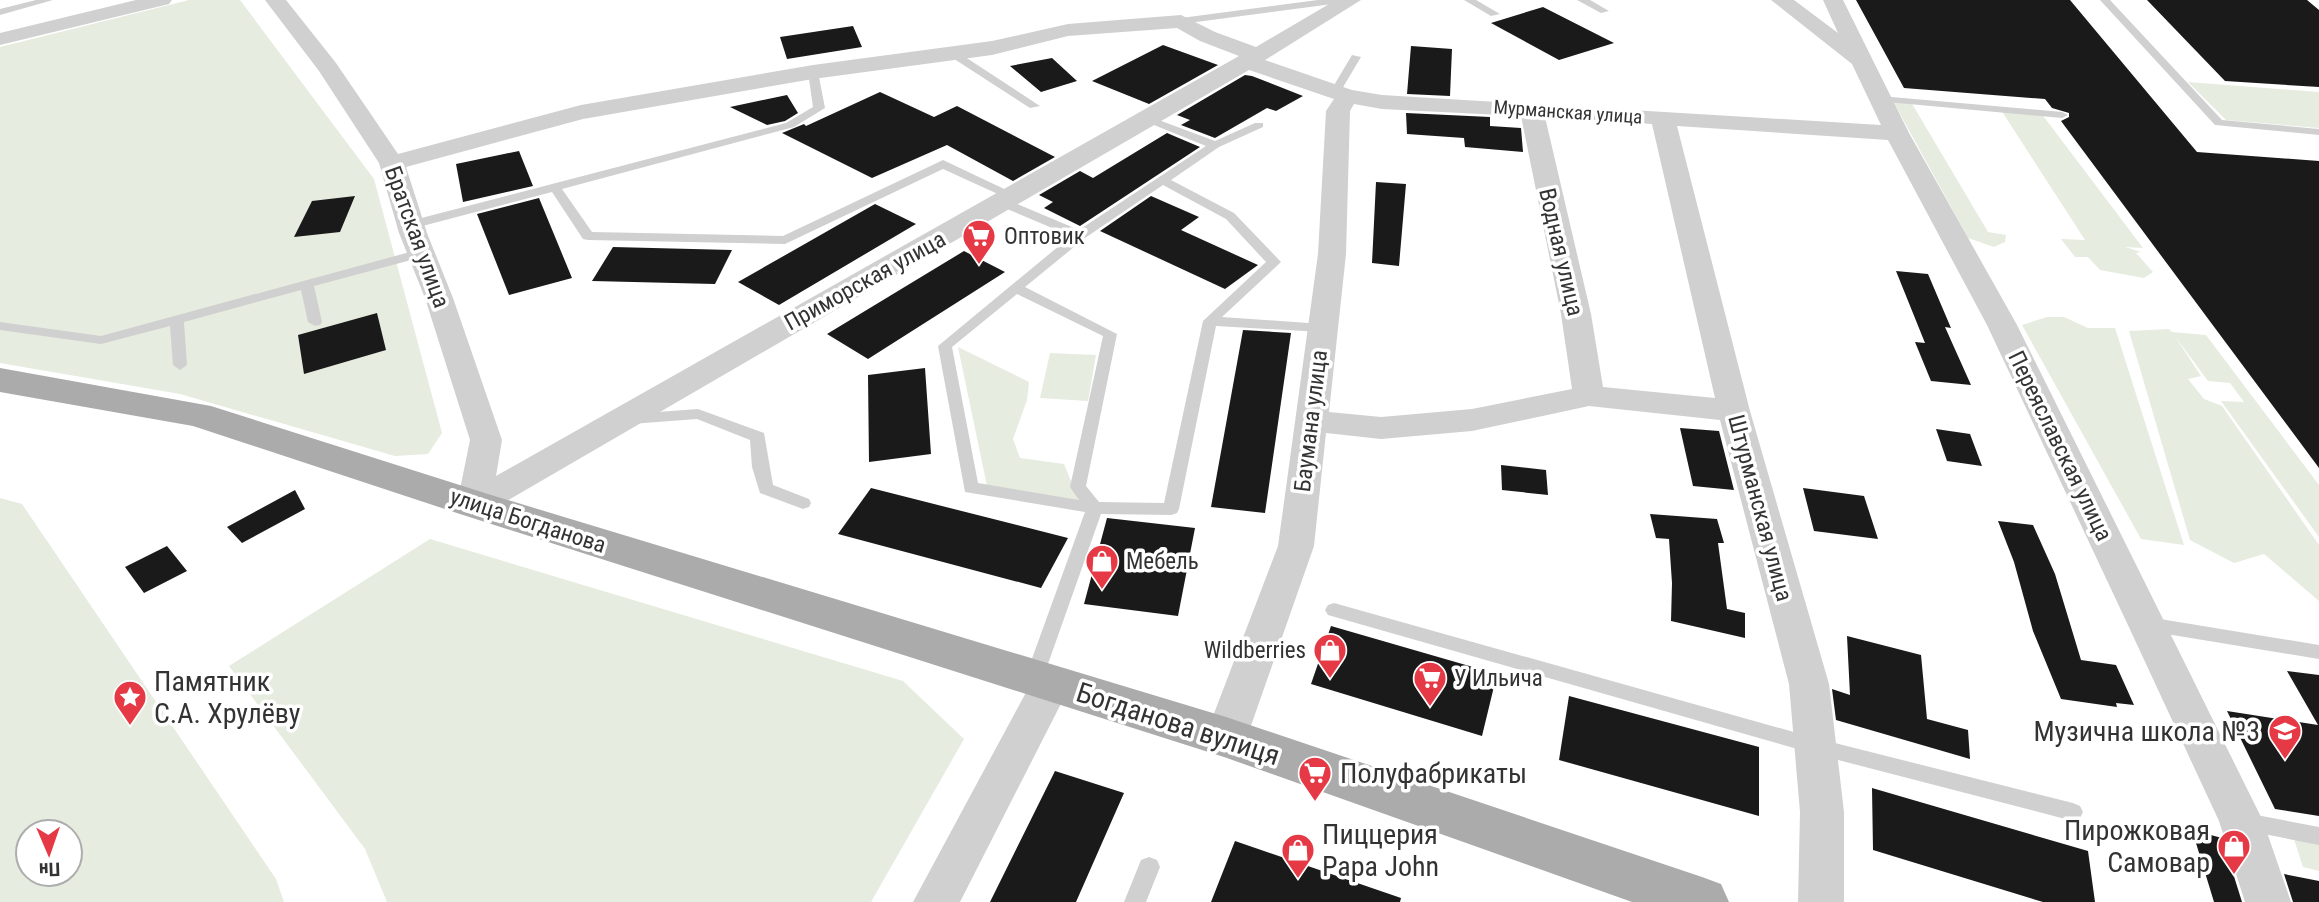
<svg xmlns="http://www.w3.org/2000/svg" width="2319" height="902" font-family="'Roboto Condensed',sans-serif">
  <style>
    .green { fill: #e6ecdf; fill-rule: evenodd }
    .building { fill: #1a1a1a }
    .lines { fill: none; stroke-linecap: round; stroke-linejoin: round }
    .service { fill: #d0d0d0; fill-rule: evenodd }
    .minor { fill: #d0d0d0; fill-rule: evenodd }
    .primary { fill: #ababab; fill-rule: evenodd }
    .labels { text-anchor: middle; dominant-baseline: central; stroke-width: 7; stroke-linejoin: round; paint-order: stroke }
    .far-street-label { font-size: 19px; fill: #333; stroke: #fff }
    .poi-label { font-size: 23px; fill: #333; stroke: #fff; text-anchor: start }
    .street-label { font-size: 23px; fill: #333; stroke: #fff }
    .near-poi-label { font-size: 28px; fill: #333; stroke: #fff; text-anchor: start }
    .near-street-label { font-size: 28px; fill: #333; stroke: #fff }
  </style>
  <rect width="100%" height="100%" fill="#fff"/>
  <!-- green -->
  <path class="green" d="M189,0H240L374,179L442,433L428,454L395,456L180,394L0,363V47Z
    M2188,82L2319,92V128L2226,120Z
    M1893,101L1911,102L1988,232L2006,235L2005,242L1994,247L1968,238Z
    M2001,110L2041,113L2143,248L2125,247L2141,252L2136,253L2153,272L2144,278L2100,270L2088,257H2075L2061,239L2085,240Z
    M2047,317H2064L2088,328H2115L2184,545L2141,539L2022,325Z
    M2169,329L2172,332L2206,335L2319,485V537L2221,401L2244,402L2230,383L2208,381L2174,335L2201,376L2188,379L2204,399L2222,406L2319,545V601L2264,554L2234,563L2190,540L2129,331Z
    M958,347L1029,382L1027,400L1013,439L1020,458L1064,464L1079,501L987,486Z
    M1050,353L1096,355L1088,401L1040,398Z
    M0,498L22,504L276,879L284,902H0ZM28,832H70V874H28Z
    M430,539L903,681L964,739L871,902H387L365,849L229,666Z
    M2293,836L2319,842V871L2303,867Z"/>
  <!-- building -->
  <path class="building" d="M1856,0H2070L2197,152L2319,161V468L2061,121L2069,117V113L2052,108L2045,99L1904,88Z
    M2147,0H2307L2319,10V87L2225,81Z
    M1543,7L1614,43L1559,60L1491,23Z
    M853,26L862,47L787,59L780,37Z
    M1163,45L1218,65L1149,104L1092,81Z
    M1411,46L1452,49L1450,96L1407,94Z
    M1052,58L1077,81L1041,92L1010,66Z
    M1245,75L1252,76L1303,96L1276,111L1267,108L1215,138L1181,125L1190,120L1177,115Z
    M880,92L934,117L957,106L1055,157L1013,181L947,145L872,178L782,133L804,124L806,126Z
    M787,95L798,113L785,121L767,125L730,107Z
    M1406,113L1490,117V126L1521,128L1523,152L1465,147L1464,138L1407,134Z
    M1167,133L1200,147L1080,226L1044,208L1053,202L1039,195L1080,171L1093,178Z
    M519,151L533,186L463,202L456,164Z
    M1376,182L1406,184L1399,266L1372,263Z
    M355,196L340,232L294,237L312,201Z
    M1151,196L1199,217L1181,230L1258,265L1225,289L1100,231Z
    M539,198L572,278L509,295L477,214Z
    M875,204L916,224L779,305L738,282Z
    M613,247L732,250L715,284L592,281Z
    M964,251L1005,272L868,359L827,334Z
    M1896,271L1928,274L1951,328L1945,327L1971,385L1931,381L1915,342L1925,343Z
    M377,313L386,350L304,374L298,335Z
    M1243,330L1291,333L1265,513L1211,507Z
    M925,368L931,454L869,462L868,375Z
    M1680,428L1719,431L1734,490L1693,486Z
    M1936,429L1970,434L1982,466L1947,461Z
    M1501,465L1546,470L1548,495L1502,490Z
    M871,488L1068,538L1041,588L838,534Z
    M1803,488L1864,496L1878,539L1814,531Z
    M295,490L305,509L242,543L227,527Z
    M1650,514L1717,519L1724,543H1718L1727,609L1745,613V638L1671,621L1672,583L1669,539L1656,538Z
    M1107,518L1195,528L1178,616L1084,604Z
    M1998,521L2033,525L2055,574L2081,660L2116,665L2134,705L2116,703L2117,707L2061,699L2033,631L2014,562Z
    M167,546L187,571L144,593L125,567Z
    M1331,626L1497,674L1482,736L1311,684Z
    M1847,636L1921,655L1927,719L1968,730L1970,759L1836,720L1832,689L1850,695Z
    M2287,671L2319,675V816L2275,809L2227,711L2318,725Z
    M1569,696L1759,747V816L1559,760Z
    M1055,771L1124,793L1076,902H990Z
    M1872,788L2088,851L2095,902H2043L1873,850Z
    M2192,830L2222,838L2242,902H2214Z
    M1235,841L1401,898L1400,902H1211Z
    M2284,874L2319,881V902H2293Z"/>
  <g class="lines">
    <!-- service -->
    <path class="service" d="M36,0H53L0,15V9Z
      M1318,0H1345L1340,3L1181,24L1176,21L1181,18Z
      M1464,0H1476L1500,14L1491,16Z
      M1577,0H1590L1609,11L1601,13Z
      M2100,0H2110L2222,120L2319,129V135L2215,125Z
      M948,51H956L1040,106L1030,108L948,55Z
      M1352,55L1361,57L1339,94H1331L1330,92Z
      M813,69L818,72L825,108L794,127L562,189L592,232L783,236L943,160L1021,197L1019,200H1011L943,169L785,244L588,240L583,239L552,192L411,229L405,225L406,222L786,123L813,107L808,72Z
      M1880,96L2062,112L2068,115L2062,118L1876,101V97Z
      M1148,116L1215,141L1255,123H1263V127L1219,147L1171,180L1234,213L1281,262L1222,317L1322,324L1329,328L1322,332L1216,326L1179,509L1177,513L1171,515L1101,514L1043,678L1041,683L1034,686L1027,683L1025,678L1085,512L965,492L938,346L1071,236L1000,206V200H1008L1079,230L1206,146L1144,121L1142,119ZM1163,185L1226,219L1266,262L1203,321L1164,503L1099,502L1086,486L1117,334L1025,287L1085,238ZM1017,294L1103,336L1070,487L1079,500L978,483L952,347Z
      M421,249L428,253L426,256L314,286L322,322L320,325L315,326L308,322L301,290L184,322L187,365L180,370L173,365L170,326L101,344L0,330V322L101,336Z
      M698,409L764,433L773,485L809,499L811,503L809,507L803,509L760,493L752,467L750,440L697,419L631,424L623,419L631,414Z
      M1334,603L1815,738L2073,803L2080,806L2083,812L2080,818L2073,821L1815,754L1328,615L1325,610L1328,605Z
      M2148,617L2319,645V659L2148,631L2142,629L2139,624L2142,619Z
      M2246,813L2319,827V845L2239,829L2236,822L2239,815Z
      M1149,857L1157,860L1160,867L1146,902H1124L1141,860Z"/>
    <!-- minor -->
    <path class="minor" d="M136,0H172L169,4L0,45V33Z
      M265,0H286L336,63L398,154L581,105L813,65L992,41L1068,24L1181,15L1215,32L1256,47L1336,0H1361L1265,60L1352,90L1382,95L1881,125L1852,64L1771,0H1794L1838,33L1823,0H1843L1909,133L2017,325L2165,623L2263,821L2291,902H2245L2219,821L2127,623L1987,325L1888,140L1677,126L1750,411L1829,684L1844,812V902H1798L1800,812L1789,684L1720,420L1589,406L1472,431L1381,439L1326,433L1314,546L1247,737L1241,749L1226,755L1211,749L1205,737L1278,546L1318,254L1326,111L1334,99L1249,70L486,513L474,516L462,513L457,504L470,440L425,298L399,233L379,163L319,71ZM1177,28L1200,41L1239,56L496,476L502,440L453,298L427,233L406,167L583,119L813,79L992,55L1068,36ZM1354,104L1382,109L1521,116L1561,314L1572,389L1472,409L1381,417L1329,412L1346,254L1350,111ZM1545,117L1652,124L1715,398L1603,387L1591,314Z
      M1051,668L1065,672L1071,684L960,902H913L1037,672Z"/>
    <!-- primary -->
    <path class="primary" d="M0,368L211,406L488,494L1226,717L1702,877L1721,884L1729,902H1632L1224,757L460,514L193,426L0,392Z"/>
  </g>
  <!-- icons -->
  <defs>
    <symbol id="supermarket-pin" viewBox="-11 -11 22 30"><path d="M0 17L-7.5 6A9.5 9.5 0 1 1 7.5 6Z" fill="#e63946" stroke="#fff"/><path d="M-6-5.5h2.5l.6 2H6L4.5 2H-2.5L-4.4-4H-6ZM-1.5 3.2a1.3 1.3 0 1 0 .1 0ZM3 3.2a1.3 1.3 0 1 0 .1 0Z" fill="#fff"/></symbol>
    <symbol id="shop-pin" viewBox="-11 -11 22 30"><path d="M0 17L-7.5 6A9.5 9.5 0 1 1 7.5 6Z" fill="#e63946" stroke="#fff"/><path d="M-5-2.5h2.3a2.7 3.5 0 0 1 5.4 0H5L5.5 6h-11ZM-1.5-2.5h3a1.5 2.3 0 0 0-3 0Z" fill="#fff"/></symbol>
    <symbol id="sight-pin" viewBox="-11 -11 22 30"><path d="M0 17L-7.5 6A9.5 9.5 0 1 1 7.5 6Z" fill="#e63946" stroke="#fff"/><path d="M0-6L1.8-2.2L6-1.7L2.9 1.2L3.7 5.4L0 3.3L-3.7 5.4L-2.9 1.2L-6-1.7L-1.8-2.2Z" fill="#fff"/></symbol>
    <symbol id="school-pin" viewBox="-11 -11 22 30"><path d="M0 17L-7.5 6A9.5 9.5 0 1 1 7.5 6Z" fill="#e63946" stroke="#fff"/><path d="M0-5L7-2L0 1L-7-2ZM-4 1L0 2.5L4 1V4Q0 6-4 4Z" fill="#fff"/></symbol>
  </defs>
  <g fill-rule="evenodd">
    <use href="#supermarket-pin" x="960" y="217" width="38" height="52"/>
    <use href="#shop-pin" x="1083" y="542" width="38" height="52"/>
    <use href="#shop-pin" x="1311" y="631" width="38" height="52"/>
    <use href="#supermarket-pin" x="1411" y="659" width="38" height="52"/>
    <use href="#sight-pin" x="111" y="678" width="38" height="52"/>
    <use href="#school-pin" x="2266" y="712" width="38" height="52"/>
    <use href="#supermarket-pin" x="1296" y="754" width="38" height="52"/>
    <use href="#shop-pin" x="2215" y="827" width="38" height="52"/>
    <use href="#shop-pin" x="1279" y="831" width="38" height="52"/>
  </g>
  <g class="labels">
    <!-- far-street labels -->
    <g class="far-street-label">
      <text transform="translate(1568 112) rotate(4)">Мурманская улица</text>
    </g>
    <!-- poi labels -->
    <g class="poi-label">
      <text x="1004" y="236">Оптовик</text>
      <text x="1126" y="561">Мебель</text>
      <text x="1306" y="650" text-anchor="end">Wildberries</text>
      <text x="1454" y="678">У Ильича</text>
    </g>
    <!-- street labels -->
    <g class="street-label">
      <text transform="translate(417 237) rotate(70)">Братская улица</text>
      <text transform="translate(1561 252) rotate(77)">Водная улица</text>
      <text transform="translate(865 281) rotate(-29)">Приморская улица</text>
      <text transform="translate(1311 421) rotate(-83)">Баумана улица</text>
      <text transform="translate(2060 446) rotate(64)">Переяславская улица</text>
      <text transform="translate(1760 508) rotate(75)">Штурманская улица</text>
      <text transform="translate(528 521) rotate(18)">улица Богданова</text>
    </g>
    <!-- near-poi labels -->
    <g class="near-poi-label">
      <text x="154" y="681">Памятник<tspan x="154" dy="32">С.А. Хрулёву</tspan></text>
      <text x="2260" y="731" text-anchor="end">Музична школа №3</text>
      <text x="1340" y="773">Полуфабрикаты</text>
      <text x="2210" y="830" text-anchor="end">Пирожковая<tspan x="2210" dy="32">Самовар</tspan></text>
      <text x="1322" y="834">Пиццерия<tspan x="1322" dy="32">Papa John</tspan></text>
    </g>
    <!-- near-street labels -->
    <g class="near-street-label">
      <text transform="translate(1178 724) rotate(18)">Богданова вулиця</text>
    </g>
  </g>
  <!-- north arrow -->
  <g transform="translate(49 853) rotate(178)"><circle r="33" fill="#ffffff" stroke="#adadad" stroke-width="2"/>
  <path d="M0-5L12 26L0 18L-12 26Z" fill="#e63946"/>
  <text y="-10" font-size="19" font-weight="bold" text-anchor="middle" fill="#333333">Пн</text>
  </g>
</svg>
